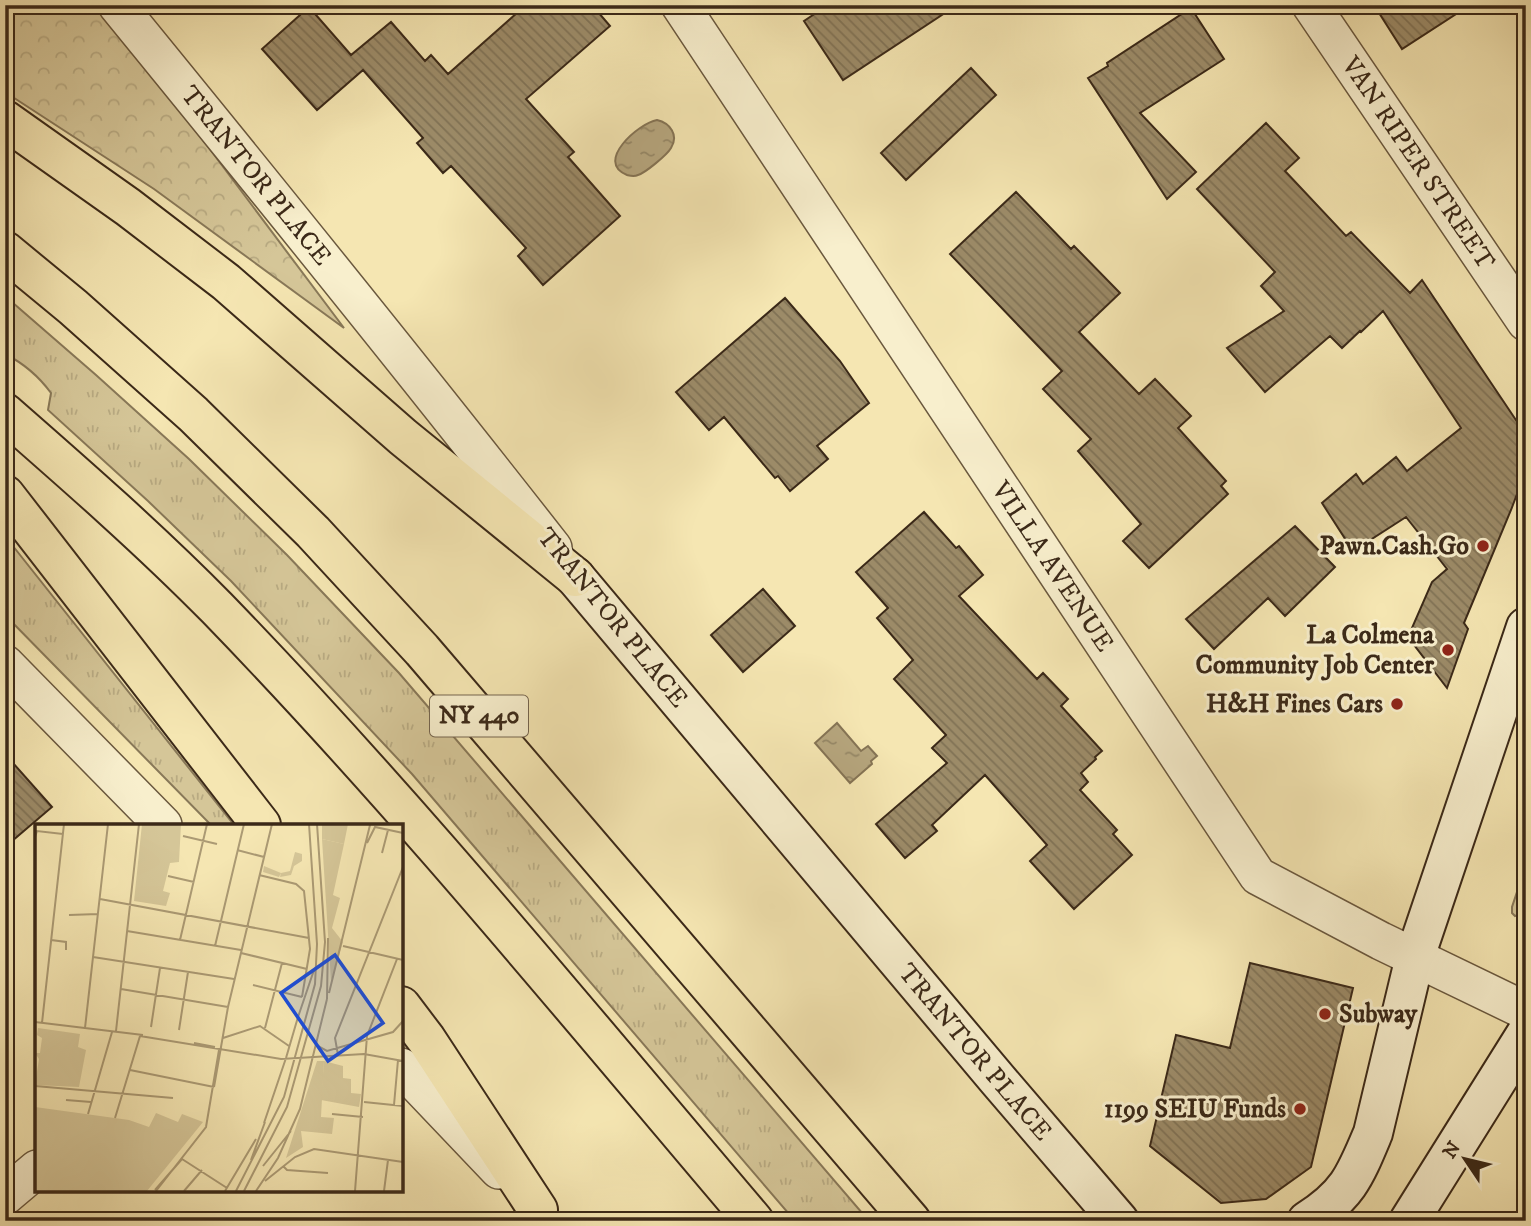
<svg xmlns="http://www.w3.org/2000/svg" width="1531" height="1226" font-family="'IM FELL DW Pica',serif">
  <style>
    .grass { fill: url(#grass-tufts); stroke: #887858; stroke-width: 2 }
    .forest { fill: url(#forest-crowns); stroke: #887858; stroke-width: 2 }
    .water { fill: url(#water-ripples); stroke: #857455; stroke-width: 2 }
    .building { fill: url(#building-back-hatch); stroke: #3b2918; stroke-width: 2 }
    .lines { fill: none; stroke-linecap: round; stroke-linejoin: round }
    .street-casing { stroke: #6a583e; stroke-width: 40 }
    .secondary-casing { stroke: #3b2918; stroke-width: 42 }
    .highway-casing { stroke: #3b2918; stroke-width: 42 }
    .street { stroke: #f8efcd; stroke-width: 37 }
    .secondary { stroke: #f8efcd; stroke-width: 38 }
    .highway { stroke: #f5e6b2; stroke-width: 38 }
    .poi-dot { fill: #8f2418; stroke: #f8efcd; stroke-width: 2.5 }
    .labels { text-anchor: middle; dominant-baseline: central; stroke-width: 6; stroke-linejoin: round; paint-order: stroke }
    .shield { fill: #f8efcd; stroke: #74644e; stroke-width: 2 }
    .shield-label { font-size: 24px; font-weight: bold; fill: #3b2918 }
    .street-label { font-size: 26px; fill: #3b2918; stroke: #f8efcd }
    .poi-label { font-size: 26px; font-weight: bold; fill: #3b2918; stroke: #f8efcd; text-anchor: end }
    .inset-road { fill: none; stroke: #ab9a74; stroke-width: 2 }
    .view { fill: #1d4ed8; fill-opacity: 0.15; stroke: #1d4ed8; stroke-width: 3.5 }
    .inset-edge { fill: none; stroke: #3b2918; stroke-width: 3.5 }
  </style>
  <defs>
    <pattern id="grass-tufts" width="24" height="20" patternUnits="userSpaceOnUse" patternTransform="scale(1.75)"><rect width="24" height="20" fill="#d5c698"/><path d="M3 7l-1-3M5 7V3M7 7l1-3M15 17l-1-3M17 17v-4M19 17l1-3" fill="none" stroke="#b8aa82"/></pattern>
    <pattern id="forest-crowns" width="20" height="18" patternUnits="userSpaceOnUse" patternTransform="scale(1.75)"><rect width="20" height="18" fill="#d5c698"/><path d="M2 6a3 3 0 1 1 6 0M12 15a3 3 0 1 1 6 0" fill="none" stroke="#b8aa82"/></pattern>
    <pattern id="water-ripples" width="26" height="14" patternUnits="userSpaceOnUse" patternTransform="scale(1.75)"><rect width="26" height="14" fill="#b6a67e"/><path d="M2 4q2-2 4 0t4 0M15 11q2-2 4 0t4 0" fill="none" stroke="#958766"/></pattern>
    <pattern id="building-back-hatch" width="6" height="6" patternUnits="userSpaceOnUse" patternTransform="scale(1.75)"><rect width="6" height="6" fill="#9c8b68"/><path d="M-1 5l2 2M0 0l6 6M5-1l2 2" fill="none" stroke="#807255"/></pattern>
  </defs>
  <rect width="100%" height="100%" fill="#f5e6b2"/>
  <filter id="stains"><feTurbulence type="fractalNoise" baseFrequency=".00286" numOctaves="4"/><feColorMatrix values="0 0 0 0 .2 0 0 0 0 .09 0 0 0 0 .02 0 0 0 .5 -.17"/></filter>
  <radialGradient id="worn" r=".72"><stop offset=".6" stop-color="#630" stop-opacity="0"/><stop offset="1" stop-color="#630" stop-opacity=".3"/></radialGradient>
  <!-- grass -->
  <path class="grass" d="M5,296L96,375L189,459L287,555L399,673L869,1221H795L412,774L231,581L148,501L48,410L51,393C40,378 23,363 5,354Z
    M5,536L234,825H211L5,615Z"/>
  <!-- forest -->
  <path class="forest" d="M5,5H98L155,76L344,328L154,189L5,92Z
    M1526,865V907L1521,914L1515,916L1512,913V907Z"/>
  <!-- water -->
  <path class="water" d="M657,120C670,123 679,135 671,148C667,155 645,173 638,175C634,177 631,176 627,175C594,162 639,123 657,120Z
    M837,723L861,751L868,746L877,756L871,761L872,764L850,783L815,743Z"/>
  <!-- building -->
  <path class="building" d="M526,5H592L610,26L526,99L574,152L568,157L620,216L543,285L518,256L526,248L451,166L443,173L417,143L423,138L363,70L317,110L262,49L309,7L351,55L391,22L425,61L431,55L448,74Z
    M828,5H957L843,80L804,21Z
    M1374,5H1470L1402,49Z
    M1191,8L1224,59L1140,113L1196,172L1167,199L1088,78L1108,66L1107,63Z
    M971,68L996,95L906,180L881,153Z
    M1266,123L1299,158L1285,171L1346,236L1351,232L1410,293L1422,280L1526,435V470L1511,510L1464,623L1468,629L1447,688L1408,637L1432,582L1447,569L1406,517L1353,551L1322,503L1356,474L1363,484L1396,457L1407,471L1461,428L1383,311L1361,332L1360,331L1342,348L1330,336L1265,392L1227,348L1284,311L1261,286L1275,272L1197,189Z
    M1016,192L1071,249L1074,246L1120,293L1079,332L1139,394L1155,379L1191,416L1178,428L1226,481L1221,486L1228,494L1149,568L1123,541L1141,524L1078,451L1091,439L1043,389L1062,371L950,254Z
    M785,298L840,361L869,403L817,446L828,459L790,491L778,476L775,478L724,417L709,430L676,392Z
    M924,512L956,548L959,546L983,575L959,596L1037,679L1043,673L1068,699L1061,706L1102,751L1095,757L1096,759L1081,773L1088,782L1080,790L1117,830L1113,834L1132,855L1074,909L1030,861L1047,845L985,775L932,825L937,831L905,858L876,824L947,763L932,748L946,735L894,679L913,660L877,618L888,608L856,572Z
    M1295,526L1335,567L1285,616L1268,598L1214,649L1186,619Z
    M763,589L795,626L743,672L711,635Z
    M5,754L52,807L5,847Z
    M1250,963L1353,988L1311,1167L1266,1199L1221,1203L1150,1146L1176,1035L1230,1048Z"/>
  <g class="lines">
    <defs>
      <g id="street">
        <path id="s1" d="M117,5C264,185 410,365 553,548"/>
        <path id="s2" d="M680,5L1258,876L1381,941L1526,1011"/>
        <path id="s3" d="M1311,5L1526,322"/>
        <path d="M5,664L163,825"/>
        <path d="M401,1067L499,1170"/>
        <path d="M5,1196L37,1169"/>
      </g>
      <g id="secondary">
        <path id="s4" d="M575,577L998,1080L1119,1221"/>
        <path d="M1307,1221C1348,1195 1355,1176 1373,1133L1415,957L1526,627"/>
        <path d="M1409,1221L1526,1034"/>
      </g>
      <path id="highway" d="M5,120L128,207L226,282L403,437L575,577
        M5,251L73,307L193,414L313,532L422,650L911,1221
        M5,413C77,476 150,540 217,608C406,803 578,1014 754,1221
        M5,495L261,825
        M401,1006L426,1039L538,1210"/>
    </defs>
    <!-- street casing -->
    <use href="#street" class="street-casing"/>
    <!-- secondary casing -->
    <use href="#secondary" class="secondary-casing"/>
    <!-- highway casing -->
    <use href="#highway" class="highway-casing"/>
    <!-- street -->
    <use href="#street" class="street"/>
    <!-- secondary -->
    <use href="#secondary" class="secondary"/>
    <!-- highway -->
    <use href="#highway" class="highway"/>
  </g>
  <!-- markers -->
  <g class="poi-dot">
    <circle cx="1483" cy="546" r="7"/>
    <circle cx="1448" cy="650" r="7"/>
    <circle cx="1397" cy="704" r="7"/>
    <circle cx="1325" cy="1014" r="7"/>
    <circle cx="1300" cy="1109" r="7"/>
  </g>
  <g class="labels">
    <!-- shield labels -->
    <rect class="shield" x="430" y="695.5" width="98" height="41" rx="5"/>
    <g class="shield-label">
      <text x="479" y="716">NY 440</text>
    </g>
    <!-- street labels -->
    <g class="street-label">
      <text stroke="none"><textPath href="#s3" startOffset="191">VAN RIPER STREET</textPath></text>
      <text stroke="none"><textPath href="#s1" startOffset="220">TRANTOR PLACE</textPath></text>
      <text stroke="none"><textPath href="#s2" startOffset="674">VILLA AVENUE</textPath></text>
      <text transform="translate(612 618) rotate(51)">TRANTOR PLACE</text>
      <text stroke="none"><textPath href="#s4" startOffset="621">TRANTOR PLACE</textPath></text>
    </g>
    <!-- poi labels -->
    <g class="poi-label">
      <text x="1469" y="546">Pawn.Cash.Go</text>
      <text x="1434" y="635">La Colmena<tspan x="1434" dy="30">Community Job Center</tspan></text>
      <text x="1383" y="704">H&amp;H Fines Cars</text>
      <text x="1339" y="1014" text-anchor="start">Subway</text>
      <text x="1286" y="1109">1199 SEIU Funds</text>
    </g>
  </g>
  <!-- overview -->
  <g transform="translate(35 824)">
    <rect width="368" height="368" fill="#f5e6b2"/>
    <path d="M260,28L267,30V37L259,42L256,51L245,53L246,49L244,53L228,48L229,42L246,49L255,47Z" fill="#d5c698"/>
    <path d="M287,15L309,20L298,71L305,74L297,104L308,118L296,157ZM3,204L45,210L43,223L51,226L44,263L0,261L4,235L0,229H5L7,214L2,211ZM282,237H289L286,293L299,294L297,310L266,307L268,323L251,334Z" fill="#d5c698"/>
    <path d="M287,0H313L309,20L287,15ZM289,237L308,242V254L316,255V269L326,270L324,283L286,276ZM0,283L94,296L114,303L121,289L143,298L147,290L168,298L112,367H0Z" fill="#d5c698"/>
    <path d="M107,0H146L144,38L135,39L128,67L135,69L131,82L99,77Z" fill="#d5c698"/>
    <path class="inset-road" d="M148,12L182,20M0,13L2,7L28,10M332,19L340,3L368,9M202,26L229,33M347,29L353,6M224,51L261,60L269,67L275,125L267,173M133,52L159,58M65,75L274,114M34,91L63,90M92,107L206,126M16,116L31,118V126M145,116L172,0M180,122L209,0M308,122L368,136M206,129L272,145M58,133L199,155M218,161L267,173M86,165L193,183M294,169L335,1M292,175L293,114M263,193L279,146M0,198L108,211M7,199L29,0M116,203L125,144M50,204L73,0M230,204L247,139M144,206L153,148M81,207L104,0M105,212L246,235L329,230L368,237M188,214L225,202L254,222M159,219L180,223M281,221L292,227L358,208L368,197M303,231L300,214L368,43M251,234L263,193M95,246L179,263M0,262L138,274M179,263L193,183L237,0M31,276L56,278M329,278L368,282M359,281L363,236M53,290L77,208M297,290L328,293M80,294L105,212M229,299L251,234M147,335L192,364M216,336L230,298M228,342L256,307M248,342L252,346L293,349M230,357L260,333L279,325L368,338M120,366L147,335M121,367L171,303L184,226M149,367L167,346M190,367L221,315M201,367L249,273L280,160L282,120L274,0M209,367L252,283L286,162L290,118L282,0M221,367L243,334L265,285L292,175M320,367L332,212L362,135M349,367L353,336"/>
    <path class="view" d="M300,131L348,199L293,237L246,169Z"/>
    <rect width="368" height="368" class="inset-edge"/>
  </g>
  <!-- margin -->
  <rect width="1531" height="1226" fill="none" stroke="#f5e6b2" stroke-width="28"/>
  <rect x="7" y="7" width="1517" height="1212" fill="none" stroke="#3b2918" stroke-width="3.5"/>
  <rect x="14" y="14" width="1503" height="1198" fill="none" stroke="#3b2918" stroke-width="2"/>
  <!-- north arrow -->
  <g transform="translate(1465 1159) rotate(305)" stroke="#f8efcd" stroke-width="5" paint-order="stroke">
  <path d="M0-5L12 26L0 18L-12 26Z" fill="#3b2918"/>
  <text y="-10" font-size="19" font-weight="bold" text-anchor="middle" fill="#3b2918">N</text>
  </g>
  <rect width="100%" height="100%" filter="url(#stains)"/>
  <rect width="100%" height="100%" fill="url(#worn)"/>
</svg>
